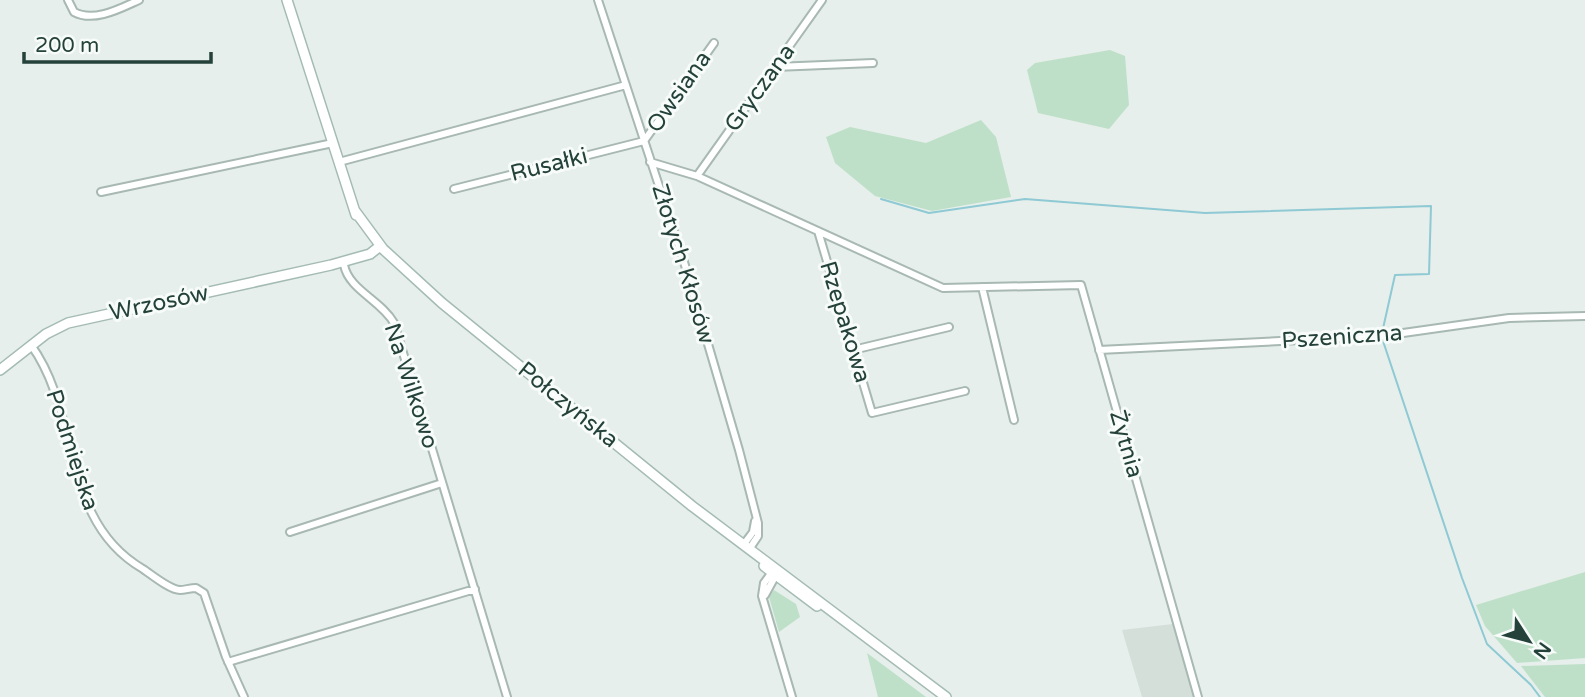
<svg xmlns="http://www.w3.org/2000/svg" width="1585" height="697" font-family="'Varela Round',sans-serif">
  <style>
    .built { fill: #d4dfda }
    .green { fill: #bfe0c8 }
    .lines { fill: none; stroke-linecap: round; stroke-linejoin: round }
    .stream { stroke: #8ec9d4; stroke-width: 2 }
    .street-casing { stroke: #a8b8b2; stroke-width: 10 }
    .secondary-casing { stroke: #a4bbb3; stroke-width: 12 }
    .street { stroke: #fff; stroke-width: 6 }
    .secondary { stroke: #fff; stroke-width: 9 }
    .labels { text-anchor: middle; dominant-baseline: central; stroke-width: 6; stroke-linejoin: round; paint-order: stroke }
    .street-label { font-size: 23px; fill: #24423a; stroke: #f7fbf9 }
  </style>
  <rect width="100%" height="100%" fill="#e6efeb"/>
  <!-- built -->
  <path class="built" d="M1173,624L1195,697H1142L1122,630Z"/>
  <!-- green -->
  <path class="green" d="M1110,50L1125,56L1129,105L1109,129L1038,113L1027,70L1035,63Z
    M981,120L996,137L1011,197L932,211L875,196L835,163L826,137L850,127L926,143Z
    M1585,572V658L1517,663L1485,626L1476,605Z
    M774,590L796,604L800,617L779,632L769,597Z
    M867,653L926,697H878Z
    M1585,664V697H1545L1521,666Z"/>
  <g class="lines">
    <!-- stream -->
    <path class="stream" d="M881,199L929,213L1025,199L1205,213L1431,206L1429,274L1395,275L1382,333
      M1383,341L1462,578L1487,644L1531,685L1540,697"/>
    <defs>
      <path id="street" d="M68,0L74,12C94,23 121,8 139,0
        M598,0L684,262L739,450L758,523V536L750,548
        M775,67L873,63
        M339,162L626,85
        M650,162L697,176L943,288L1081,285L1198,697
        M697,176L822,0
        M454,189L644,141L714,43
        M101,192L333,143
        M818,231L872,413L965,391
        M344,265C349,290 381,300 394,323L507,697
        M982,287L1014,420
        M31,345C82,415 59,520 143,569C152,575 170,590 180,590C185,590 190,588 196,588L204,593L226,657L244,697
        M853,350L949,327
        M1099,350L1382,336L1509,318L1585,316
        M290,532L442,483
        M744,544L753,532L755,521
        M772,572L764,583L762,596L792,697
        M765,595L776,575
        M228,662L475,589"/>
      <path id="secondary" d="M287,0L356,215
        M355,211L383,249L442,303L692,506L946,697
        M0,370L46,334L68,323L331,265L370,254L380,246
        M764,566L817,606"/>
    </defs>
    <!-- street casing -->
    <use href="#street" class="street-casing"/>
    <!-- secondary casing -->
    <use href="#secondary" class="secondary-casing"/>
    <!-- street -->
    <use href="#street" class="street"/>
    <!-- secondary -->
    <use href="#secondary" class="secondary"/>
  </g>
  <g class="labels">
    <!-- street labels -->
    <g class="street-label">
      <text transform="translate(760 88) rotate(-54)">Gryczana</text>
      <text transform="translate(679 92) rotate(-55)">Owsiana</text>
      <text transform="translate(549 165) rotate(-14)">Rusałki</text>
      <text transform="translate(683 264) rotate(73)">Złotych Kłosów</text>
      <text transform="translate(159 303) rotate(-12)">Wrzosów</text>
      <text transform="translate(845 322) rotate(73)">Rzepakowa</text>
      <text transform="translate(1342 337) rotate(-4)">Pszeniczna</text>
      <text transform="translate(411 386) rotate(72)">Na Wilkowo</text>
      <text transform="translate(568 405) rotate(39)">Połczyńska</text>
      <text transform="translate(1126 444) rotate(74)">Żytnia</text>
      <text transform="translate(72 450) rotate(72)">Podmiejska</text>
    </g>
  </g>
  <!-- north arrow -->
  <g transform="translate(1529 641) rotate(126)" stroke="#f7fbf9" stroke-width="5" paint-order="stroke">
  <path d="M0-5L12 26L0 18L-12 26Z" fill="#24423a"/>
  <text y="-10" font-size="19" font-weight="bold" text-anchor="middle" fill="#24423a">N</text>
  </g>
  <!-- scale -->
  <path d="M24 52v10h187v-10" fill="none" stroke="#24423a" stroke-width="3.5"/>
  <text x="35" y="52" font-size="21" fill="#24423a" stroke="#f7fbf9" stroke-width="5" paint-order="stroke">200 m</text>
</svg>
